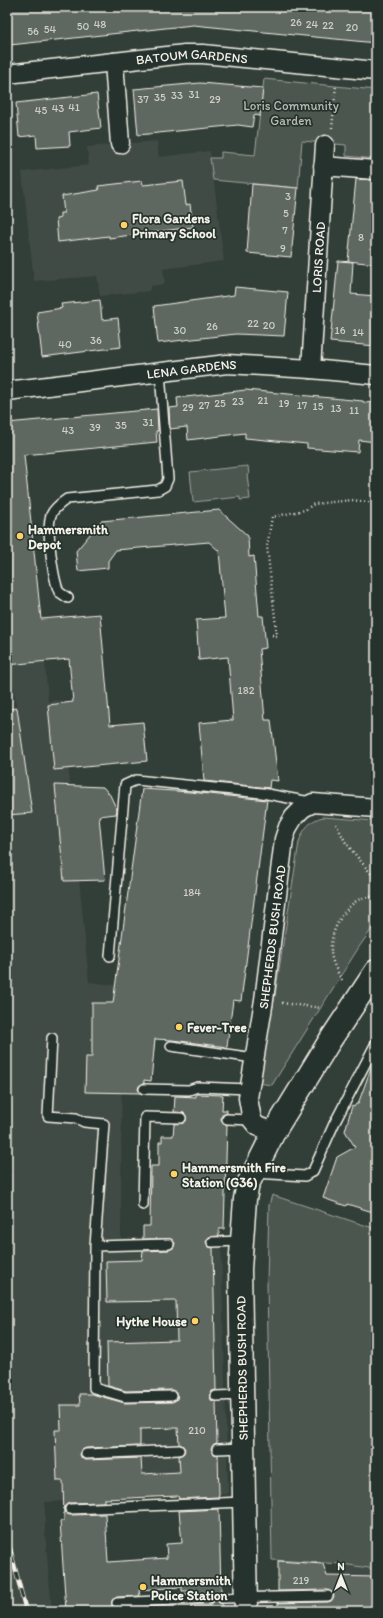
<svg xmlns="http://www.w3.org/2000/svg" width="383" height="1618" font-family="Itim,sans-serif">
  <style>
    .built { fill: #404b44 }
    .green { fill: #4c564f; stroke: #a0a49c }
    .building { fill: #5f6861; stroke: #f4f1e8; fill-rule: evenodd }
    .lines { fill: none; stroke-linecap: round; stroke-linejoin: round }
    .lane-casing { stroke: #f4f1e8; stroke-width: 12 }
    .street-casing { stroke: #f4f1e8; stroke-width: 21 }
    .primary-casing { stroke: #f4f1e8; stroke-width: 25 }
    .path { stroke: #f4f1e8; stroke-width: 2.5; stroke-dasharray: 1 3; stroke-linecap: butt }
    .lane { stroke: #26332d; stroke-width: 9 }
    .street { stroke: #26332d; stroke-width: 18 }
    .primary { stroke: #26332d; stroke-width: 22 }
    .rail-casing { stroke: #f4f1e8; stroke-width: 4.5 }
    .rail { stroke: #26332d; stroke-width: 3; stroke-dasharray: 9; stroke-linecap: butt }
    .poi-dot { fill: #ffd166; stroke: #26332d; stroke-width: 1.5 }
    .labels { text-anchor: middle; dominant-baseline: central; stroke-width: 3.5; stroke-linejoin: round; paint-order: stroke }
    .number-label { font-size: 11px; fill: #cfcfc6 }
    .street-label { font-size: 13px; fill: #f4f1e8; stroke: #26332d }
    .park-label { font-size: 13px; fill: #b9bbb2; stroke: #26332d }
    .poi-label { font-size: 13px; font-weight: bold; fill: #f4f1e8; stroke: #26332d; text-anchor: start }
  </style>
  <rect width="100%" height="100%" fill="#323e38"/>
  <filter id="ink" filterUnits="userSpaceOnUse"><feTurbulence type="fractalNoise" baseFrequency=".025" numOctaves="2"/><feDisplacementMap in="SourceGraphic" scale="8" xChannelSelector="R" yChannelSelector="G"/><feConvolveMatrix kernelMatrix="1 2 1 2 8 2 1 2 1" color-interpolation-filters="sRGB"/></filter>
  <g filter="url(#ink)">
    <!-- built -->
    <path class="built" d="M157,141L159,157L210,151L224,261L163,269L165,284L151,286L149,291L100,296L97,276L34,281L22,172L89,165L87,147Z
      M45,662L48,701L62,700L89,982L122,986L121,1238L221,1237L228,1494L45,1502V1532L52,1611H7V1174L13,1173L7,1121V1019L12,1018L7,971V815L32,813L10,665Z
      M342,1564L376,1569V1611H341Z"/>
    <!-- green -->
    <path class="green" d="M264,79L376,90V159L346,156V145L302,141L298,188L213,180L210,158H221V152L255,155Z
      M248,466L249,475H247L250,499L240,500V497L193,502L190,472Z
      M323,817L376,821V923L359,947L272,1085L258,1083L275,995L299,842C303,829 310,820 323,817Z
      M272,1195L376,1229V1569L342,1564L272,1560L267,1282L269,1205Z"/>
    <!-- building -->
    <path class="building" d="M7,7H376V43L193,25L10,45Z
      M200,83L263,88L260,116L254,115L252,127L238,125L138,135L134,89Z
      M97,94L101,128L69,132L70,146L37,148L36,135L19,137L16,103Z
      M356,179L376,180V264L348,261Z
      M142,181L143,185L183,181L186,205L190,204L193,227L109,238V236L58,242L56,219L60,218V213H64L62,196L99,190L98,186Z
      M252,184L298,188L291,257L247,253Z
      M338,261L353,262L351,294L376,296V346L330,342Z
      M235,287L288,292L284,336L236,334L158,343L154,306L234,295Z
      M100,300L102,320L118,318L121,347L42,357L37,312L62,308L61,304Z
      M246,390L363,401V402L376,403V442L359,440L358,452L307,448V444L245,438V433L188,440L187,427L170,429L169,408L178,407L177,398Z
      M157,409L158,431H156L157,442L24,455L41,619L100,614L110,725L143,722L147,761L54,770L48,705L73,702L69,659L7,665V423Z
      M219,510L248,536L249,557L254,556L259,616H263L266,648L259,649L265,720H271L278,781L270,780L269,788L204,781L199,723L233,720L228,657L199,660L196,620L225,618L219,551L209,542L116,550L108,561V568L78,571L76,551L101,521Z
      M17,708L32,813L7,815V709Z
      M55,785L103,787L110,795L117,810L116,814L99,816L105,880L64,881Z
      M142,789L190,792L267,800L241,1001L233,1000L227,1047L172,1040L155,1039L151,1081L144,1080V1083L139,1086L138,1089L140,1093L85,1092L86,1057H92V1003H113Z
      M374,1060H376V1213L347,1204L346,1206L323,1198L337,1157L355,1147L345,1131L352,1106L354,1107L356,1104H358Z
      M196,1094L223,1095L222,1110H227V1113L222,1115L221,1119L223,1124L227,1125L224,1229H219V1236L209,1237L206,1242L209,1247L213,1248L216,1390L212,1391L210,1396L211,1400L216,1402L217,1443L214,1444L211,1449L214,1454L218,1455L219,1494L218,1497L179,1499L178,1496L104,1499V1502L69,1503L65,1506L64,1510L67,1514L70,1515L105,1514L108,1562L167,1558L166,1544L182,1543L179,1511L219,1509L221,1592L217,1595L216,1598L219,1603L222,1604V1611H191V1605L213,1603L214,1600V1595L209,1592L190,1593V1591H182V1587L139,1590L140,1596L117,1597L112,1601V1606L115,1608H140L141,1611H66L60,1521H64L63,1481H57L55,1430H61L60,1405H80L79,1394H92L125,1403L172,1402L177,1399V1393L172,1390L126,1391L108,1386L107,1342L177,1340L176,1301L107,1302L106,1261L142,1260L143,1251L169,1250L174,1247L175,1243L171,1239H143V1226H150L151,1166H159V1142H162V1136H173L174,1124L183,1123L186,1121V1116L184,1113L174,1112L175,1096L196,1097ZM178,1428L179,1444L182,1445L185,1449L184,1453L179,1456L180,1472L142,1474L141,1458L86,1460L83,1459L80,1455L81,1451L86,1448L140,1446V1429Z
      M278,1561L323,1564L327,1576L376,1577V1611H278V1603L328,1602L331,1601L334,1596L333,1593L328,1590L278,1591Z"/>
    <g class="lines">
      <defs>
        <path id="lane" d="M68,598L59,592C53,578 46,529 51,515C54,508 61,503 67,499L158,490L165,486L168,479L160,372
          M110,956L125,785L136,780L262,793L310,802
          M52,1038L48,1116L76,1118L84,1122L104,1124L95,1246L94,1388L125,1397L172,1396
          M171,1046L254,1058
          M144,1089L189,1090L198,1087L249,1089
          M227,1119L252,1120
          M254,1173L305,1176L313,1171L334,1124L376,1043
          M143,1205L145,1117L181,1118
          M212,1242L242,1241
          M95,1246L169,1244
          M216,1396L242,1395
          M217,1449L243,1448
          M86,1454L179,1450
          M70,1509L244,1502
          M222,1598L328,1596
          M117,1603L209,1598"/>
        <g id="street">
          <path d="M114,62L120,144"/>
          <path id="s1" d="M7,74L185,54H203L376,71"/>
          <path d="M323,166L375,170"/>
          <path id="s2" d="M311,369L325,145"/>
          <path id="s3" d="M7,391L227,364L311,369L376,375"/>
          <path id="s4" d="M274,1132L257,1126L252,1120L248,1098L264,1000L284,839L288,827L294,817L303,808L313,803L376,808"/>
        </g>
        <path id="primary" d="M246,1611L240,1269L245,1199L248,1184L274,1132L329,1042L376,971"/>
      </defs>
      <!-- lane casing -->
      <use href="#lane" class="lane-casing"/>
      <!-- street casing -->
      <use href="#street" class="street-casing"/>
      <!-- primary casing -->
      <use href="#primary" class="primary-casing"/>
      <!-- path -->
      <path class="path" d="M332,128L336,85
        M272,635L277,636L267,546L272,517L305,510L314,504L352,500L376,503
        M336,824L346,843L376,880
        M342,980C337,971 331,961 331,951C330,932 342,910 358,900C363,897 370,897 376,896
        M282,1003L321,1008"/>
      <!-- lane -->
      <use href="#lane" class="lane"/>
      <!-- street -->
      <use href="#street" class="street"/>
      <!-- primary -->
      <use href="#primary" class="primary"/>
      <defs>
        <path id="rail" d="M7,1537L26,1611"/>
      </defs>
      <!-- rail casing -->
      <use href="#rail" class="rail-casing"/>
      <!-- rail -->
      <use href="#rail" class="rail"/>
    </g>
  </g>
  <!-- markers -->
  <g class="poi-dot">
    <circle cx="124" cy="225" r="4"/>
    <circle cx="20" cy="536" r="4"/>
    <circle cx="179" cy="1027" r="4"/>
    <circle cx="174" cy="1174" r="4"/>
    <circle cx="195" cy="1321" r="4"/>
    <circle cx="143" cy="1587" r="4"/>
  </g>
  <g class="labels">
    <!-- number labels -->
    <g class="number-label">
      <text x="296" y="22">26</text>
      <text x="100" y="24">48</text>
      <text x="312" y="24">24</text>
      <text x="328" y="25">22</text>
      <text x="83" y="26">50</text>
      <text x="352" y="27">20</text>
      <text x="50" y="29">54</text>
      <text x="33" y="31">56</text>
      <text x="194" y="94">31</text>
      <text x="177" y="95">33</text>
      <text x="160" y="97">35</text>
      <text x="143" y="99">37</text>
      <text x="215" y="99">29</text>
      <text x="74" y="107">41</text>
      <text x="58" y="108">43</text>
      <text x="41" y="110">45</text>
      <text x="288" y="196">3</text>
      <text x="286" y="213">5</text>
      <text x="285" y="230">7</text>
      <text x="361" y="237">8</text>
      <text x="283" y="248">9</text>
      <text x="253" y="323">22</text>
      <text x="269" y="325">20</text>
      <text x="212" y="326">26</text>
      <text x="180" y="330">30</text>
      <text x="340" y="330">16</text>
      <text x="358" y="332">14</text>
      <text x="96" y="340">36</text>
      <text x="65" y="344">40</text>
      <text x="263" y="400">21</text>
      <text x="238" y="401">23</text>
      <text x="220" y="403">25</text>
      <text x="284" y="403">19</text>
      <text x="204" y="405">27</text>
      <text x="302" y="405">17</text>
      <text x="318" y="406">15</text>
      <text x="188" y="407">29</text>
      <text x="336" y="408">13</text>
      <text x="354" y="410">11</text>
      <text x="148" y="422">31</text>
      <text x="121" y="425">35</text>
      <text x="95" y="427">39</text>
      <text x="68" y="430">43</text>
      <text x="246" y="690">182</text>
      <text x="192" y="892">184</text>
      <text x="197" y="1430">210</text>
      <text x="301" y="1580">219</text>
    </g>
    <!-- street labels -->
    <g class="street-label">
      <text stroke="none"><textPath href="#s1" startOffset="186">BATOUM GARDENS</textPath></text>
      <text stroke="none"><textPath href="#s2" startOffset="112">LORIS ROAD</textPath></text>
      <text stroke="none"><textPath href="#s3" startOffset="186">LENA GARDENS</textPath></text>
      <text stroke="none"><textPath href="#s4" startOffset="211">SHEPHERDS BUSH ROAD</textPath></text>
      <text transform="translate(242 1368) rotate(-91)">SHEPHERDS BUSH ROAD</text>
    </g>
    <!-- park labels -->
    <g class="park-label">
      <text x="291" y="105">Loris Community<tspan x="291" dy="15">Garden</tspan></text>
    </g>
    <!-- poi labels -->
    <g class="poi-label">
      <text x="132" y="218">Flora Gardens<tspan x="132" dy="15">Primary School</tspan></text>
      <text x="28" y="529">Hammersmith<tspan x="28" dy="15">Depot</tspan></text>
      <text x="187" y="1027">Fever-Tree</text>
      <text x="182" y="1167">Hammersmith Fire<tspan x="182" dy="15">Station (G36)</tspan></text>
      <text x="187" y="1321" text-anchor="end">Hythe House</text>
      <text x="151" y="1580">Hammersmith<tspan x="151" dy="15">Police Station</tspan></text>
    </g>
  </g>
  <!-- margin -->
  <rect width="383" height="1618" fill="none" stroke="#26332d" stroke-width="24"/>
  <rect x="12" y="12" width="359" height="1594" fill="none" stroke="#f4f1e8" stroke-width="1.5" filter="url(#ink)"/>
  <!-- north arrow -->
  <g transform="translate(341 1576)" stroke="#26332d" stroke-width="3" paint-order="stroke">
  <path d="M0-3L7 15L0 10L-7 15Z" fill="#f4f1e8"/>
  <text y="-6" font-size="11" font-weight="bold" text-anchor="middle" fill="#f4f1e8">N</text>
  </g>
</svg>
